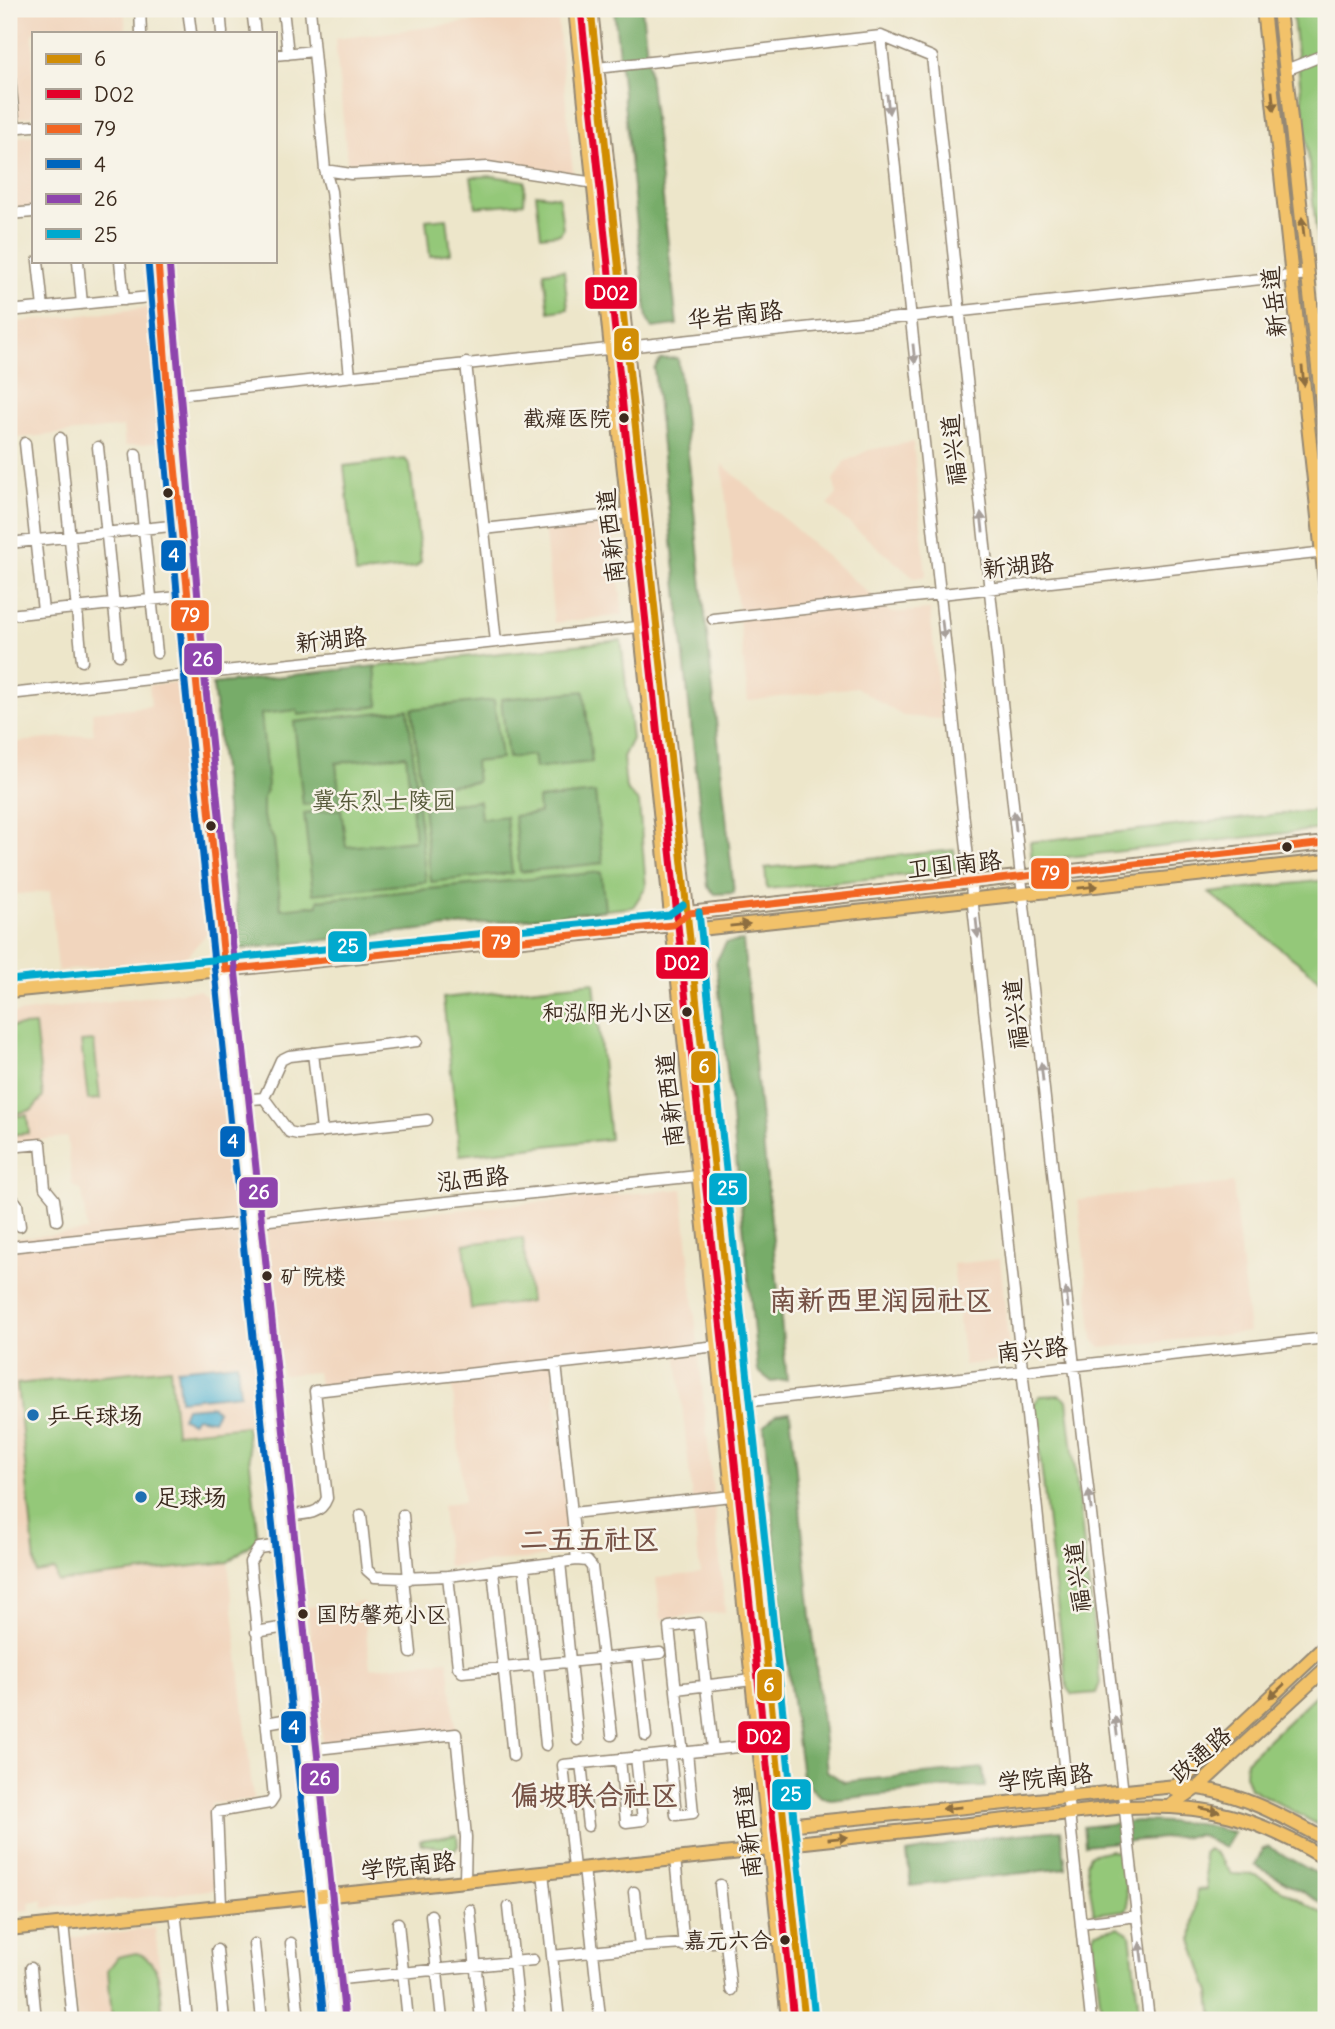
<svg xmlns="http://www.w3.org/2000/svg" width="1335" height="2029" font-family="Delius,'LXGW WenKai TC',sans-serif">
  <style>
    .built { fill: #f1d5bd }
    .green { fill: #94c879; stroke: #68794c; stroke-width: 2 }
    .forest { fill: #77ac69; stroke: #596b44; stroke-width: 2 }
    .water { fill: #54b4d3; stroke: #486f78; stroke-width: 2 }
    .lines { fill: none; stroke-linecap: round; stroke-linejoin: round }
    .minor-casing { stroke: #948874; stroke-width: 13 }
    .major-casing { stroke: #948874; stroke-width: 16 }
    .minor { stroke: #fff; stroke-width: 10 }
    .major { stroke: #f2c26a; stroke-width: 12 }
    .bus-1-casing { stroke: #f7f3e8; stroke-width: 12 }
    .bus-2-casing { stroke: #f7f3e8; stroke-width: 12 }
    .bus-3-casing { stroke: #f7f3e8; stroke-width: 12 }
    .bus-4-casing { stroke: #f7f3e8; stroke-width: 12 }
    .bus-5-casing { stroke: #f7f3e8; stroke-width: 12 }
    .bus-6-casing { stroke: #f7f3e8; stroke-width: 12 }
    .bus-1 { stroke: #d18d06; stroke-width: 7 }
    .bus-2 { stroke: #e4002b; stroke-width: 7 }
    .bus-3 { stroke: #f26522; stroke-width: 7 }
    .bus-4 { stroke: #0065bd; stroke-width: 7 }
    .bus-5 { stroke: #8e44ad; stroke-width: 7 }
    .bus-6 { stroke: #00a9ce; stroke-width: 7 }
    .oneway { fill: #8d6e40 }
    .oneway2 { fill: #a79f9a }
    .bus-dot { fill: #3b2a1e; stroke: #f7f3e8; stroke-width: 2.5 }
    .poi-dot { fill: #1f6fb2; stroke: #f7f3e8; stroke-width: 2.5 }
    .labels { text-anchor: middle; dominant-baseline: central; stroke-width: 5; stroke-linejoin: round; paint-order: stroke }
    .bus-label { font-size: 22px; fill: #3b2a1e; stroke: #f7f3e8; text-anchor: end }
    .street-label { font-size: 24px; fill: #3b2a1e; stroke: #f7f3e8 }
    .park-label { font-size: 24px; fill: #565939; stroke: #f7f3e8 }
    .poi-label { font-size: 24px; fill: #3b2a1e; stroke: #f7f3e8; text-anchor: start }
    .quarter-label { font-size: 28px; font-weight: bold; fill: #765246; stroke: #f7f3e8 }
    .line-badge { stroke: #f7f3e8; stroke-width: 2.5 }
    .badge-label { font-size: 19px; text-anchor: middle; font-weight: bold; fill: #fff }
  </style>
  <rect width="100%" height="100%" fill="#f7f3e8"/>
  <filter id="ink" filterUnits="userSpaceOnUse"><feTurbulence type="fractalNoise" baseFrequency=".0143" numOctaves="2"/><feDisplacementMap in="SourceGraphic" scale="14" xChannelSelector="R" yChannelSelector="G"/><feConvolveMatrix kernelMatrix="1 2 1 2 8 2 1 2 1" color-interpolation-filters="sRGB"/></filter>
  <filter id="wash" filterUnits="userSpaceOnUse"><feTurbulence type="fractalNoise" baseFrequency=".00686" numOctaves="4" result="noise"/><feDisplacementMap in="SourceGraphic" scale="28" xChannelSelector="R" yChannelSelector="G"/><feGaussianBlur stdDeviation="1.57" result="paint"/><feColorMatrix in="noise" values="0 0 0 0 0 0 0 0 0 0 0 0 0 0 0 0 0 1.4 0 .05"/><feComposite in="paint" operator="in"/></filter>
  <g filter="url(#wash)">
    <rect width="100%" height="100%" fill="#ede6ca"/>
    <!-- built -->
    <path class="built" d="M9,9H124L126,33H33V116L18,118Z
      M557,11L573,173L493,163L458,162L348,170L335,39Z
      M33,135V208L9,210V138Z
      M148,308L161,442L125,446L123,427L9,439V323Z
      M913,442L926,576L914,578L828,505L837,494L833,480L844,462L869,450Z
      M722,464L891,613L930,610L941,719L903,716L856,687L748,701Z
      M612,516L623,615L554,623L544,524Z
      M177,682L186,690L211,929L184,959L58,971L50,891L9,895V743L94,734L92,712L151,706L149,685Z
      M199,990L218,1005L263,1425L246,1427L258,1538L228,1562L253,1799L211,1804L218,1889L44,1908L43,1900L29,1902L30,1910L9,1912V1239L87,1231L82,1191L72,1185L67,1137L9,1143V1014Z
      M1233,1183L1249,1332L1101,1348L1093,1340L1078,1200Z
      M682,1189L725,1612L661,1619L656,1578L700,1573L676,1346L552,1359L570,1554L448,1567L442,1505L464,1502L452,1381L320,1394L317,1372L282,1375L266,1228Z
      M1000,1259L1009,1350L999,1361L964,1365L953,1264Z
      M363,1602L370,1668L448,1660L456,1735L323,1749L307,1607Z
      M155,1928L165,2020H77L68,1938Z"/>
    <!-- green -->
    <path class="green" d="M487,9H557V11L488,19Z
      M1292,9H1326V320Z
      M493,176L525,181L524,203L476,207L471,177Z
      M536,194L559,197L563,229L560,234L541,236Z
      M447,218L451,253L430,256L426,220Z
      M564,270L568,309L549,312L544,272Z
      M405,459L410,465L421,562L416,567L356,574L344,466Z
      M621,640L632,739L623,757L626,789L639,803L646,887L633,907L241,949L213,684Z
      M1326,809V822L1322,829L1032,861L1030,842Z
      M954,850L956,870L767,889L765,868Z
      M1326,880V984L1209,893Z
      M594,982L610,1139L460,1155L443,998Z
      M35,1025L43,1097L32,1110L9,1115V1027Z
      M94,1041L100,1099L88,1100L81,1042Z
      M27,1115L29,1133L9,1135V1117Z
      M523,1238L530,1302L471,1309L464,1244Z
      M170,1368L176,1433L246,1426L258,1538L228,1562L57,1582L55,1570L36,1573L17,1384Z
      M1059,1395L1067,1400L1100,1683L1096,1693L1072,1695L1067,1688L1034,1404L1040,1396Z
      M1326,1685V1829L1250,1788L1245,1774L1246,1761Z
      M457,1835L458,1846L454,1850L421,1844L420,1840Z
      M1208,1849L1215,1853L1232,1874L1256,1875L1326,1915V2020H1213L1210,1993L1192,1940L1197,1890L1207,1889L1203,1853Z
      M1110,1850L1123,1853L1128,1906L1126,1910L1094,1914L1086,1863L1090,1855Z
      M1118,1927L1130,1934L1140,2020H1102L1093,1938L1096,1932Z
      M136,1953C164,1959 160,1997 163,2020H112L108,1970L118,1957Z"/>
    <!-- forest -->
    <path class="forest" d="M614,9H642L677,325L652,328L647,319Z
      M678,358L732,873L734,893L715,894L708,887L654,369L661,359Z
      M375,666L379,706L298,715L297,710L261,714L268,785L263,798V817L274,840L281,909L318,905V900L601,872L605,910L241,949L213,684Z
      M584,691L592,762L535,768L533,755L508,758L501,699Z
      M494,700L501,759L475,762L477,782L421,788L412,709Z
      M408,709L417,791L410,792L406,755L336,763L340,801L303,805L294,722Z
      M595,793L603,863L520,872L514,816L539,813L538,799Z
      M479,801L481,819L506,816L512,873L431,882L423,807Z
      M412,805H418L426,882L313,894L304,813L341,809L346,847L415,840Z
      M743,941L787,1380L772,1382L758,1371L716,962L726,943Z
      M790,1412L827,1771L844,1782L983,1768L985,1787L944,1788L831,1800C818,1798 810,1788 802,1776L787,1664L764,1426L776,1414Z
      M1137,1821L1198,1823L1234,1833L1225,1848L1199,1835L1085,1845L1083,1827Z
      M1061,1830L1066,1868L911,1886L907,1853L987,1837Z
      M1269,1847L1326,1879V1905L1255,1865L1263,1849Z"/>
    <!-- water -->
    <path class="water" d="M237,1363L240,1394L180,1400L177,1369Z
      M212,1406L218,1411L213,1420L196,1417L192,1422L182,1418L186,1408Z"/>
  </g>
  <g filter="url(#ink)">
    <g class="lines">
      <defs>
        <path id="minor" d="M140,9L141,33
          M188,9L191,33
          M220,9L222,33
          M252,9L255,33
          M283,9L288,54
          M310,9L325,170L331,191L350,376
          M881,36L1091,2020
          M275,55L313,51
          M597,68L881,36L932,57L1074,1366L1149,2020
          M9,69L15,128
          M1286,70L1326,54
          M9,128L33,126
          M325,170L351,174L488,167L595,183
          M9,214L33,212
          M38,261L43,308
          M78,261L82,304
          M120,261L124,300
          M158,261L195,682L335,2020
          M9,311L160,296
          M466,363L496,642
          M168,396L1308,274
          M60,438L82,661
          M25,443L43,611
          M98,447L119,655
          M136,454L157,653
          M484,529L629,513
          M9,543L180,525
          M9,615L187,596
          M713,619L1326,552
          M9,694L657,625
          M313,1053L322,1132
          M264,1098L281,1060L289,1056L417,1041
          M240,1100L264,1098L289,1132L298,1134L427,1120
          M9,1147L41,1144L45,1188L54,1199L57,1220
          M9,1194L17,1204L20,1226
          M9,1247L698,1176
          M742,1402L1326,1338
          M572,1513L732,1496
          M283,1515C301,1514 320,1517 327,1498L315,1391L717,1346
          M361,1515L367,1570L375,1577L403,1578
          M403,1515L409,1579
          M577,1560L587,1561L592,1567L612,1735
          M560,1562L578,1740
          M524,1566L535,1667
          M493,1570L513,1756
          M448,1576L577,1560L556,1364
          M256,1632L280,1628
          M411,1653L403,1578L448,1576L458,1667L462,1672L660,1653
          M637,1656L646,1736
          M538,1666L546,1745
          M676,1689L752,1680
          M266,1723L289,1719
          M682,1746L669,1627L699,1623L713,1749
          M307,1750L456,1734L466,1837L465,1880
          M670,1754L676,1815L693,1813L687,1752
          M620,1759L626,1822L643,1820L636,1757
          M581,1763L588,1826
          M675,1858L684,1946
          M574,1868L563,1765L738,1747
          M584,1868L600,2017
          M543,1872L559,2020
          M720,1885L731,1990
          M221,1905L217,1812L270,1803L274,1797L250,1562L259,1548L286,1544
          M508,1907L520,2020
          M470,1910L481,2020
          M175,1911L187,2020
          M431,1915L442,2020
          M63,1923L73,2020
          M398,1923L408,2020
          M1081,1923L1137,1916
          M291,1943L299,2020
          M254,1944L262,2020
          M640,1947L726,1941
          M217,1950L224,2020
          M552,1956L640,1947L634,1892
          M31,1968L36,2020
          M331,1980L533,1960
          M301,2020L335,2017"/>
        <path id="major" d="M575,9L788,2020
          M591,9L805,2020
          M1263,9L1326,591
          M1279,9L1326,441
          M684,917L689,913L1326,843
          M9,991L673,925L691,930L1326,861
          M1175,1790L1176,1786L1326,1645
          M1173,1804L1198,1787L1326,1668
          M786,1825L1176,1786C1232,1788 1279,1814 1326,1840
          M9,1929L770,1849L787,1844L1125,1807C1208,1803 1255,1817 1326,1859"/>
      </defs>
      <!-- minor casing -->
      <use href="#minor" class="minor-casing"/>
      <!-- major casing -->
      <use href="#major" class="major-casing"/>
      <!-- minor -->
      <use href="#minor" class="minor"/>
      <!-- major -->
      <use href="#major" class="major"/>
      <defs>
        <path id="bus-1" d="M591,9L805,2020"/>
        <path id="bus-2" d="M581,10L794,2020"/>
        <path id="bus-3" d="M158,261L168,396L225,970
          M225,970L673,925L689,913L1326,843"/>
        <path id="bus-4" d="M148,262L185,683L324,2020"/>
        <path id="bus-5" d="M169,261L205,681L345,2019"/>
        <path id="bus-6" d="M699,912L815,2019
          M9,980L669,915L683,905"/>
      </defs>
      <!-- bus-1 casing -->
      <use href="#bus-1" class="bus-1-casing"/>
      <!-- bus-2 casing -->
      <use href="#bus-2" class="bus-2-casing"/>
      <!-- bus-3 casing -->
      <use href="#bus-3" class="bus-3-casing"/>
      <!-- bus-4 casing -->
      <use href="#bus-4" class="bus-4-casing"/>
      <!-- bus-5 casing -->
      <use href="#bus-5" class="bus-5-casing"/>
      <!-- bus-6 casing -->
      <use href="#bus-6" class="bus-6-casing"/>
      <!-- bus-1 -->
      <use href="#bus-1" class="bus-1"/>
      <!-- bus-2 -->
      <use href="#bus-2" class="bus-2"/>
      <!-- bus-3 -->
      <use href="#bus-3" class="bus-3"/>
      <!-- bus-4 -->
      <use href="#bus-4" class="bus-4"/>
      <!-- bus-5 -->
      <use href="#bus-5" class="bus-5"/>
      <!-- bus-6 -->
      <use href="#bus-6" class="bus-6"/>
    </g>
    <!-- one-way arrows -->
    <defs><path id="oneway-solid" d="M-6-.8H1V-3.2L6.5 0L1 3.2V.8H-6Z" transform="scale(1.75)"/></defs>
    <g class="oneway">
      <use href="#oneway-solid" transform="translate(1273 101) rotate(84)"/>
      <use href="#oneway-solid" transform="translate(1303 227) rotate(-96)"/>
      <use href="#oneway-solid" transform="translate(1303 376) rotate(84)"/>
      <use href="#oneway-solid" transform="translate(1088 887) rotate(-6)"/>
      <use href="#oneway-solid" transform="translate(740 925) rotate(-6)"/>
      <use href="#oneway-solid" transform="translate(1277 1691) rotate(137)"/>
      <use href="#oneway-solid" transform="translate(952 1808) rotate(174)"/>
      <use href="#oneway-solid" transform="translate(1210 1810) rotate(12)"/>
      <use href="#oneway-solid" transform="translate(838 1838) rotate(-6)"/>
    </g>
    <g class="oneway2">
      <use href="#oneway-solid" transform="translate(888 104) rotate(84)"/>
      <use href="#oneway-solid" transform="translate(914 354) rotate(84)"/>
      <use href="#oneway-solid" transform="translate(982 522) rotate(-96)"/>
      <use href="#oneway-solid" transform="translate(943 629) rotate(83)"/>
      <use href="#oneway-solid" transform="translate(1015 821) rotate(-96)"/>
      <use href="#oneway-solid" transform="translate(977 928) rotate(84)"/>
      <use href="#oneway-solid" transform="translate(1042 1072) rotate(-96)"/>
      <use href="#oneway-solid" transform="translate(1067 1298) rotate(-96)"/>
      <use href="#oneway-solid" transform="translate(1090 1500) rotate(-97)"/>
      <use href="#oneway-solid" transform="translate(1116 1726) rotate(-97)"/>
      <use href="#oneway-solid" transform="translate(1141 1952) rotate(-97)"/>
    </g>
  </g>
  <!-- markers -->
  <g class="bus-dot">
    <circle cx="624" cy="418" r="6"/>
    <circle cx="168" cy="493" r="6"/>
    <circle cx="211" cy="826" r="6"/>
    <circle cx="1287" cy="847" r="6"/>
    <circle cx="687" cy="1012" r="6"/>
    <circle cx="267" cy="1276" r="6"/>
    <circle cx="303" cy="1614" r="6"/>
    <circle cx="785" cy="1940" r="6"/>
  </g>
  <g class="poi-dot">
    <circle cx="33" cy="1415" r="7"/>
    <circle cx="141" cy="1497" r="7"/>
  </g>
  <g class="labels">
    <!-- bus labels -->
    <g class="bus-label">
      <text x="611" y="418">截瘫医院</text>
      <text x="674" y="1012">和泓阳光小区</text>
      <text x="280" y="1276" text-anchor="start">矿院楼</text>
      <text x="316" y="1614" text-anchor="start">国防馨苑小区</text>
      <text x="772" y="1940">嘉元六合</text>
    </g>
    <!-- street labels -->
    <g class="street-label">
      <text transform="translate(1273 302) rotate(-96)">新岳道</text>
      <text transform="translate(735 314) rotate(-6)">华岩南路</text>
      <text transform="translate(953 450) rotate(-96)">福兴道</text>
      <text transform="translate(610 536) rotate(-96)">南新西道</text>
      <text transform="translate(1018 565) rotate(-6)">新湖路</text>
      <text transform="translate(331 639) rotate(-6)">新湖路</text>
      <text transform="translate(954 864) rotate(-6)">卫国南路</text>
      <text transform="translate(1015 1014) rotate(-96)">福兴道</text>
      <text transform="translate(669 1100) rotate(-96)">南新西道</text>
      <text transform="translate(473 1178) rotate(-6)">泓西路</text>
      <text transform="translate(1032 1349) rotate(-6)">南兴路</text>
      <text transform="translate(1077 1577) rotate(-97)">福兴道</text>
      <text transform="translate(1200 1754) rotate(-41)">政通路</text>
      <text transform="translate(1045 1777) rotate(-6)">学院南路</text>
      <text transform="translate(747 1831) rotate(-96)">南新西道</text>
      <text transform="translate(408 1865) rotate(-6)">学院南路</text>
    </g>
    <!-- park labels -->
    <g class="park-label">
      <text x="384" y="800">冀东烈士陵园</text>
    </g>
    <!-- poi labels -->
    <g class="poi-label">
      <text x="47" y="1415">乒乓球场</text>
      <text x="155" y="1497">足球场</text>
    </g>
    <!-- quarter labels -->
    <g class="quarter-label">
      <text x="881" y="1300">南新西里润园社区</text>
      <text x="590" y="1539">二五五社区</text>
      <text x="595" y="1795">偏坡联合社区</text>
    </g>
  </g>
  <g class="line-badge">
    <rect x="584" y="276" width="54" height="34" rx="7" fill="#e4002b"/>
    <rect x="613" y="327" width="27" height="34" rx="7" fill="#d18d06"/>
    <rect x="160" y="539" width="27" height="33" rx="7" fill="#0065bd"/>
    <rect x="170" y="599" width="40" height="33" rx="7" fill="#f26522"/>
    <rect x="183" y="642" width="40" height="34" rx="7" fill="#8e44ad"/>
    <rect x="1030" y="857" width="40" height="33" rx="7" fill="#f26522"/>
    <rect x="481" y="925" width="40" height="34" rx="7" fill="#f26522"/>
    <rect x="327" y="930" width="41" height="33" rx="7" fill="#00a9ce"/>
    <rect x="655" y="946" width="54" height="34" rx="7" fill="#e4002b"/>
    <rect x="690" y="1050" width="27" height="34" rx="7" fill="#d18d06"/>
    <rect x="219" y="1125" width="27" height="33" rx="7" fill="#0065bd"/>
    <rect x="708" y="1172" width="40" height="34" rx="7" fill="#00a9ce"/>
    <rect x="238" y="1176" width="41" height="33" rx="7" fill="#8e44ad"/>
    <rect x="756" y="1668" width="27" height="34" rx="7" fill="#d18d06"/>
    <rect x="280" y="1710" width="27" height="34" rx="7" fill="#0065bd"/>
    <rect x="737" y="1720" width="54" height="34" rx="7" fill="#e4002b"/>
    <rect x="300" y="1762" width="40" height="33" rx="7" fill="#8e44ad"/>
    <rect x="771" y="1778" width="41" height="33" rx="7" fill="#00a9ce"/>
  </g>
  <g class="badge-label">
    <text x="611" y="300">D02</text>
    <text x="627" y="351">6</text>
    <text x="174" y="562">4</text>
    <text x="190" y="622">79</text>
    <text x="203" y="666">26</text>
    <text x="1050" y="880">79</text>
    <text x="501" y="949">79</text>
    <text x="348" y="953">25</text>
    <text x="682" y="970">D02</text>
    <text x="704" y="1073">6</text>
    <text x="233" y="1148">4</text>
    <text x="728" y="1195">25</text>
    <text x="259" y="1199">26</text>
    <text x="769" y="1692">6</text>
    <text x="294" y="1734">4</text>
    <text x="764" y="1744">D02</text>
    <text x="320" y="1785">26</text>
    <text x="791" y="1801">25</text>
  </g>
  <!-- margin -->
  <rect width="1335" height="2029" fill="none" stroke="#f7f3e8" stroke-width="35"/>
  <!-- legend -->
  <rect x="32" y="32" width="245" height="231" fill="#f7f3e8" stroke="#aca397" stroke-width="2"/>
  <rect x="46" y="54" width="35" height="10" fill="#d18d06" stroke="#aca397" stroke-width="2"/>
  <text x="94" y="66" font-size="21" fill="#3b2a1e">6</text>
  <rect x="46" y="89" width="35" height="10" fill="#e4002b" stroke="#aca397" stroke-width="2"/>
  <text x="94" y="102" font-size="21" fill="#3b2a1e">D02</text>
  <rect x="46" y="124" width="35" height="10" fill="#f26522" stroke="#aca397" stroke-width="2"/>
  <text x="94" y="136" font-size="21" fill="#3b2a1e">79</text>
  <rect x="46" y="159" width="35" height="10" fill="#0065bd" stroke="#aca397" stroke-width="2"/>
  <text x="94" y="172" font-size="21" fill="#3b2a1e">4</text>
  <rect x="46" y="194" width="35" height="10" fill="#8e44ad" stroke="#aca397" stroke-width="2"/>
  <text x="94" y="206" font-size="21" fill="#3b2a1e">26</text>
  <rect x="46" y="229" width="35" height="10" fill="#00a9ce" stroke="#aca397" stroke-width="2"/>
  <text x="94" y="242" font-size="21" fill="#3b2a1e">25</text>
</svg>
